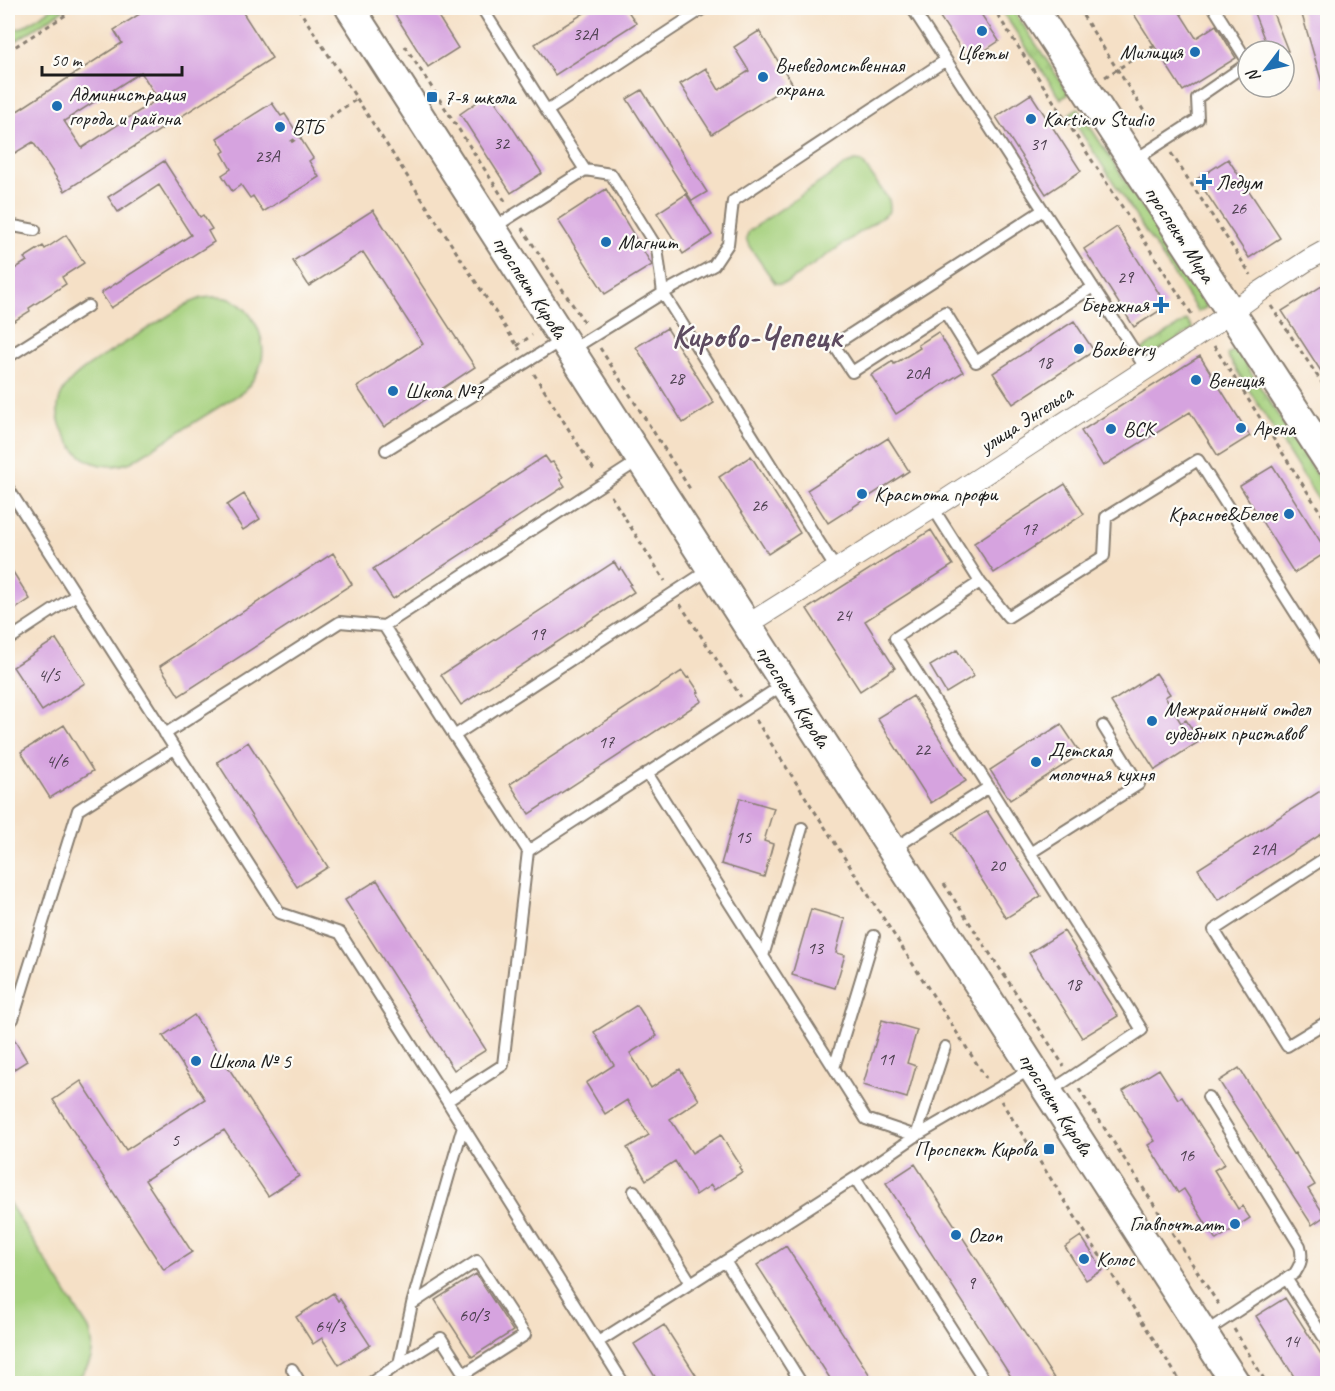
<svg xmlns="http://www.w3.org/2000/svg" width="1335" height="1391" font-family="Caveat,sans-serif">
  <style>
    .grass { fill: url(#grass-tufts); stroke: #60764c; stroke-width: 1.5 }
    .green { fill: #a5d07d; stroke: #60764c; stroke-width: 1.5 }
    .building { fill: #d6a3df; fill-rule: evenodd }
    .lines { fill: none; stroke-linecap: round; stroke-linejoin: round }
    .lane-casing { stroke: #887e71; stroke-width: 14 }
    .street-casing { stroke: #887e71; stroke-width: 22 }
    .secondary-casing { stroke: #887e71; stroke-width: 32 }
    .path { stroke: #887e71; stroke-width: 3; stroke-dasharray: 4.5 4.5; stroke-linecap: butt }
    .lane { stroke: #fff; stroke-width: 10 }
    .street { stroke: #fff; stroke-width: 20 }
    .secondary { stroke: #fff; stroke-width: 28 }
    .poi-dot { fill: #1f6fb2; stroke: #fdfcf7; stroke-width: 2 }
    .labels { text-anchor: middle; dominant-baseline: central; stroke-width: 4.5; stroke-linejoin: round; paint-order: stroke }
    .number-label { font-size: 18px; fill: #4a3e4d }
    .poi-label { font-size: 21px; fill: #1c1c1c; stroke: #fdfcf7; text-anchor: start }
    .street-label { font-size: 21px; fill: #1c1c1c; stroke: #fdfcf7 }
    .town-label { font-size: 33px; font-weight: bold; fill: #5d4b60; stroke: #fdfcf7 }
  </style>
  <defs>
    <pattern id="grass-tufts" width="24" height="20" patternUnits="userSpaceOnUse" patternTransform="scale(1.5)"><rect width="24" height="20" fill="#a5d07d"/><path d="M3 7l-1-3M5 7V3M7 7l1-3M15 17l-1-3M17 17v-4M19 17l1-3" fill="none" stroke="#8db26b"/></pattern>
  </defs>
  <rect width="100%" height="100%" fill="#fdfcf7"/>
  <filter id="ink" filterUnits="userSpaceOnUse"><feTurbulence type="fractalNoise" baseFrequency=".0167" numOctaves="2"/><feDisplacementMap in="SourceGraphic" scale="12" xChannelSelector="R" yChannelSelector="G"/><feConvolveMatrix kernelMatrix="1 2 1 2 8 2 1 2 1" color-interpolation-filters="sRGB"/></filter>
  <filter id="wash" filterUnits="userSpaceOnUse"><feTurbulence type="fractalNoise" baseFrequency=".008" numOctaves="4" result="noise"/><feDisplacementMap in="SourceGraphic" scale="24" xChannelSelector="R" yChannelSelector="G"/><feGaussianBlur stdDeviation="1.35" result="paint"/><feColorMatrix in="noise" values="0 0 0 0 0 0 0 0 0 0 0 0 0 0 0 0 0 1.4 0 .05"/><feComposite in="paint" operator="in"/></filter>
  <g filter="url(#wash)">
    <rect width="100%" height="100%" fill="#f5e0c6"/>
    <!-- grass -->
    <path class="grass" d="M53,8H66L8,46V26L20,29Z
      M1000,8H1012L1069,94L1061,99Z
      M1078,108L1207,307L1198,312L1069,114Z
      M1187,320L1193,329L1152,355H1147L1141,350Z
      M1236,349L1327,492V514L1227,355Z"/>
    <!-- green -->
    <path class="green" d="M855,161L861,162L865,166L889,200L890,207L888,213L788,282L781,284L775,283L749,246L746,238L749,231L847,164Z
      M213,297C220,297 226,297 232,300C253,310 266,337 262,360C259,373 252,383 243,392L131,462C111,469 92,467 76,451C70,444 65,436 61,427C45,385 91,365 120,346C142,332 165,318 187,304L202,298Z
      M8,1201L89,1329C97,1352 91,1368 72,1383L9,1384L8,1382Z"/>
    <g id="blocks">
      <!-- building -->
      <path class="building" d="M149,8H240L272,58L65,191L33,142L15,153L8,141V117L122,43L114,30ZM141,72L158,99L82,148L64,121Z
        M391,8H433L458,48L428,67Z
        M592,8H626L636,23L555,75L535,44Z
        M934,8H977L999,41L969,61Z
        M1130,8H1177L1196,38L1216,25L1236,58L1183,91Z
        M1252,8H1271L1288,51H1269Z
        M1300,8H1328V86H1323Z
        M759,31L792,83L712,134L680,84L706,68L719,90L749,71L734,47Z
        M642,90L707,192L692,201L627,99Z
        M490,93L542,173L511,193L460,114Z
        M1031,94L1081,171L1046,194L996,117Z
        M272,103L281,116L285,114L313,158L309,161L319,177L263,212L253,196L250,198L241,185L232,191L222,175L231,169L222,153L225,151L217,138Z
        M1228,159L1280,238L1249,258L1197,179Z
        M164,161L200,217L203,215L212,229L208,231L214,242L111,308L101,293L191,235L159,185L118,212L108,197Z
        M606,189L652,265L605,294L558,220Z
        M686,194L712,235L683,254L657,213Z
        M373,210L475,367L384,427L357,387L423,344L363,252L309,286L293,261Z
        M1117,227L1167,306L1134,327L1084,249Z
        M66,235L84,263L62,277L66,284L29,308L30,311L8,325V273L27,261L24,258L43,246L45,249Z
        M1328,282V382L1282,311Z
        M1074,321L1094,351L1013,404L993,373Z
        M667,328L714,403L683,423L636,347Z
        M938,332L963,372L896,414L871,375L893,361L894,364L920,348L918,345Z
        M1200,356L1250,436L1218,456L1190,412L1103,466L1081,431Z
        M888,438L909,471L828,523L807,490Z
        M545,456L550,463L553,462L563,477L560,479L565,486L393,599L373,569Z
        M751,456L800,533L768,554L719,477Z
        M1273,466L1327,552L1294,573L1240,486Z
        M1065,484L1084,514L994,573L974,543Z
        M244,494L260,519L243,530L227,505Z
        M931,530L953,565L865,621L895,668L860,691L807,609Z
        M333,553L352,584L179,696L160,666Z
        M614,562L619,570L621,568L631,584L629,585L634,592L461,705L441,675Z
        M8,564L30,599L8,614Z
        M56,639L85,683L42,711L13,667Z
        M957,650L974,676L946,693L930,666Z
        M682,671L687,678L689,677L699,692L697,693L702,701L529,814L510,784Z
        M1156,673L1170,694L1165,697L1181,723L1186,720L1200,741L1155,770L1111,702Z
        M913,696L966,781L931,803L877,718Z
        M1061,724L1081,754L1010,800L990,770Z
        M64,725L93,771L50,798L21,752Z
        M248,742L328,867L297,887L217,762Z
        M1328,786V830L1218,900L1198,869Z
        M740,798L774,808L764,841L773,844L764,877L721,864Z
        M987,811L1041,896L1006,918L952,833Z
        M377,880L486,1050L454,1070L345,900Z
        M811,909L845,919L836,953L845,955L835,988L792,975Z
        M1064,931L1118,1016L1082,1038L1029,953Z
        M637,1005L657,1036L630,1053L651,1088L680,1069L699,1100L670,1119L692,1153L721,1135L741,1166L739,1167L742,1172L714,1190L711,1185L696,1195L675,1161L646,1180L627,1148L649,1135L627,1100L605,1114L586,1083L614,1065L594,1032Z
        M194,1015L299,1176L268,1196L224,1130L145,1180L192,1252L164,1270L53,1100L81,1081L126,1150L205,1099L163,1036Z
        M882,1020L917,1030L907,1063L916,1066L907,1098L863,1085Z
        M8,1029L27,1061L8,1073Z
        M1239,1068L1293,1154L1295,1153L1315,1185L1308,1189L1325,1216L1312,1225L1219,1081Z
        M1159,1069L1178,1099L1182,1097L1225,1164L1214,1170L1238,1209L1242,1206L1250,1218L1216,1240L1184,1189L1178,1193L1148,1145L1155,1141L1123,1091Z
        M915,1164L1057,1383H1015L886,1183Z
        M1081,1236L1103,1270L1086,1280L1065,1247Z
        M786,1246L875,1383H833L757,1265Z
        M476,1274L513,1331L472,1357L435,1300Z
        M333,1293L338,1301L340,1299L370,1345L339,1365L322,1338L313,1344L296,1317Z
        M1285,1298L1328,1365V1383H1298L1256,1316Z
        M664,1325L701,1383H659L634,1344Z"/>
    </g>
  </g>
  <g filter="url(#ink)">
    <use href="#blocks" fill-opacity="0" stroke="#887e71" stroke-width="1.5"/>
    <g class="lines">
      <defs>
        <path id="lane" d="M482,8L547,111
          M704,8L547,111L585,170L611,174L657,248L663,293L714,265L728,244L733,201L946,60L912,8
          M1214,8L1248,62
          M946,60L1146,369
          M1133,161L1198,119L1197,98L1248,63
          M1043,210L834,345L852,372L945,312L976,362L1093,287
          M8,225L35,230
          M493,228L585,170
          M571,350L663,293L836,569
          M8,357L88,306
          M386,450L562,340
          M8,488L280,913L340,933L447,1101L624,1384
          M933,508L980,582
          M384,626L641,459
          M8,640L76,595
          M165,734L340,622L384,626L528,851
          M454,736L710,569
          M647,773L763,956
          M989,787L895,638L980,582L1008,617L1104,556L1106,517L1198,460L1328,664
          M802,828L763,956L834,1068
          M893,849L989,787L1142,1030L1049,1092
          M1030,853L1139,784L1103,726
          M1328,856L1214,930L1287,1046L1328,1021
          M874,936L834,1068L866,1119L916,1136L945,1047
          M8,1022L13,1019L78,810L174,749
          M447,1101L503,1065L528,851L784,684
          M855,1178L987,1384
          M725,1261L802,1384
          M1286,1278L1328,1344
          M691,1283L855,1178L916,1136L1031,1069
          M1204,1333L1295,1273C1301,1264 1303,1257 1300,1246L1208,1097
          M598,1342L691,1283L634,1191
          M399,1364L441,1338L464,1374L525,1335L477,1261L412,1304
          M292,1369L301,1384
          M369,1384L399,1364L412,1304L463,1126"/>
        <path id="street" d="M747,625L933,508L1203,332L1261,291L1308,260L1328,249"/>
        <path id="secondary" d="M350,8L1236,1384
          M1033,8L1328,461"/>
      </defs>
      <!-- lane casing -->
      <use href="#lane" class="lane-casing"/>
      <!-- street casing -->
      <use href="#street" class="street-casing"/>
      <!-- secondary casing -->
      <use href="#secondary" class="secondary-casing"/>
      <!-- path -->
      <path class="path" d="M298,8L520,350
        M993,8L1193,316
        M1078,8L1156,130
        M405,46L507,204
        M8,51L77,8
        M1105,77L1154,46
        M291,142L357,99
        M1171,153L1251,275
        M522,228L586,325
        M1271,306L1328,392
        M517,346L532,335
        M1214,346L1328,524
        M600,348L692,492
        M534,374L596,473
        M611,496L665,581
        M680,604L741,697
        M756,720L986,1078
        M944,884L1064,1066
        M1079,1089L1219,1305
        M1001,1101L1177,1376L1179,1384
        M1234,1329L1267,1384"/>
      <!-- lane -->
      <use href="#lane" class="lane"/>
      <!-- street -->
      <use href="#street" class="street"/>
      <!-- secondary -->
      <use href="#secondary" class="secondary"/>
    </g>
  </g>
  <!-- markers -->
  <g class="poi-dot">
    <circle cx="982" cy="31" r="6"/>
    <circle cx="1195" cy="52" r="6"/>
    <circle cx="763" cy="77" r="6"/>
    <rect x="426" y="91" width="12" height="12" rx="3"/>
    <circle cx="57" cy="106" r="6"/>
    <circle cx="1031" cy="119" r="6"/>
    <circle cx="280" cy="127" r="6"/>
    <path d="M1201 173h6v6h6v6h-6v6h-6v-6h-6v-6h6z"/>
    <circle cx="606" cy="242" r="6"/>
    <path d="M1158 296h6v6h6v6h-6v6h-6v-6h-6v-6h6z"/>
    <circle cx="1079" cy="349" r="6"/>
    <circle cx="1196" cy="380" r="6"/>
    <circle cx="393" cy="391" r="6"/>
    <circle cx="1241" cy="428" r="6"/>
    <circle cx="1111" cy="429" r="6"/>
    <circle cx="862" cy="494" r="6"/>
    <circle cx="1289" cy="514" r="6"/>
    <circle cx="1152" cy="721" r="6"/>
    <circle cx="1036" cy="762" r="6"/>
    <circle cx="196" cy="1061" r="6"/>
    <rect x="1043" y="1143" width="12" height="12" rx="3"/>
    <circle cx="1235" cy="1224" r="6"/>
    <circle cx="956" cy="1235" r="6"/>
    <circle cx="1084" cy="1259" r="6"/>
  </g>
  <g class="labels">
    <!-- number labels -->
    <g class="number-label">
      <text x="585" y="34">32А</text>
      <text x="501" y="143">32</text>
      <text x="1038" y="144">31</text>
      <text x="267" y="156">23А</text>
      <text x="1238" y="208">26</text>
      <text x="1125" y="277">29</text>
      <text x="1044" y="362">18</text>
      <text x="917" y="373">20А</text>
      <text x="676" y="378">28</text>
      <text x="759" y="505">26</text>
      <text x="1029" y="529">17</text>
      <text x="843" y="615">24</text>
      <text x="537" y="634">19</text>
      <text x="49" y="675">4/5</text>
      <text x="606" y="742">17</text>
      <text x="922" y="749">22</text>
      <text x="57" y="761">4/6</text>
      <text x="743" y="837">15</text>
      <text x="1263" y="849">21А</text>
      <text x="997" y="865">20</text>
      <text x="815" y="948">13</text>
      <text x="1073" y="984">18</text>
      <text x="886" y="1059">11</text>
      <text x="175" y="1140">5</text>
      <text x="1186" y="1155">16</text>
      <text x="971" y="1283">9</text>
      <text x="474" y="1315">60/3</text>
      <text x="330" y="1326">64/3</text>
      <text x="1291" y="1341">14</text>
    </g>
    <!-- poi labels -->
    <g class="poi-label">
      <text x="1183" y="52" text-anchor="end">Милиция</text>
      <text x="982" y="53" text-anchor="middle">Цветы</text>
      <text x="775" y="65">Вневедомственная<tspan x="775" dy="24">охрана</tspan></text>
      <text x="69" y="94">Администрация<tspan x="69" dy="24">города и района</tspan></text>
      <text x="444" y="97">7-я школа</text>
      <text x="1043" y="119">Kartinov Studio</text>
      <text x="292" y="127">ВТБ</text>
      <text x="1216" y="182">Ледум</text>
      <text x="618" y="242">Магнит</text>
      <text x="1149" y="305" text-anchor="end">Бережная</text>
      <text x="1091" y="349">Boxberry</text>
      <text x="1208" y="380">Венеция</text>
      <text x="405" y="391">Школа №7</text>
      <text x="1253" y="428">Арена</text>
      <text x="1123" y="429">ВСК</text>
      <text x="874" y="494">Крастота профи</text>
      <text x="1277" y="514" text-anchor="end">Красное&amp;Белое</text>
      <text x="1164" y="709">Межрайонный отдел<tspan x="1164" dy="24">судебных приставов</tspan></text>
      <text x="1048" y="750">Детская<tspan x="1048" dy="24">молочная кухня</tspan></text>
      <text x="208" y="1061">Школа № 5</text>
      <text x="1037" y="1149" text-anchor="end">Проспект Кирова</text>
      <text x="1223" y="1224" text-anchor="end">Главпочтамт</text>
      <text x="968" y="1235">Ozon</text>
      <text x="1096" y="1259">Колос</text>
    </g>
    <!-- street labels -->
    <g class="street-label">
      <text transform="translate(1180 234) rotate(57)">проспект Мира</text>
      <text transform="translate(530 287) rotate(57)">проспект Кирова</text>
      <text transform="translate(1026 419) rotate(-33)">улица Энгельса</text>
      <text transform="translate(793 696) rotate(57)">проспект Кирова</text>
      <text transform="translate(1056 1104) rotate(57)">проспект Кирова</text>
    </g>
    <!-- town labels -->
    <g class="town-label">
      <text x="757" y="336">Кирово-Чепецк</text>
    </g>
  </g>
  <!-- margin -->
  <rect width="1335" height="1391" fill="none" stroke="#fdfcf7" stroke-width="30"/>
  <!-- north arrow -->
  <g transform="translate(1266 69) rotate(238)"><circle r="28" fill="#fdfcf7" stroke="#a3a29f" stroke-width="1.5"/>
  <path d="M0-4.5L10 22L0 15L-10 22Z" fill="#1f6fb2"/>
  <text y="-9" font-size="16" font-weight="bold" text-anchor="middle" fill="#1c1c1c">N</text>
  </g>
  <!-- scale -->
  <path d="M42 66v9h140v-9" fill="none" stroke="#1c1c1c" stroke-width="3"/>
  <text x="51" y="66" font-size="18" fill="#1c1c1c" stroke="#fdfcf7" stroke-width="4.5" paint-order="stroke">50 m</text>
</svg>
